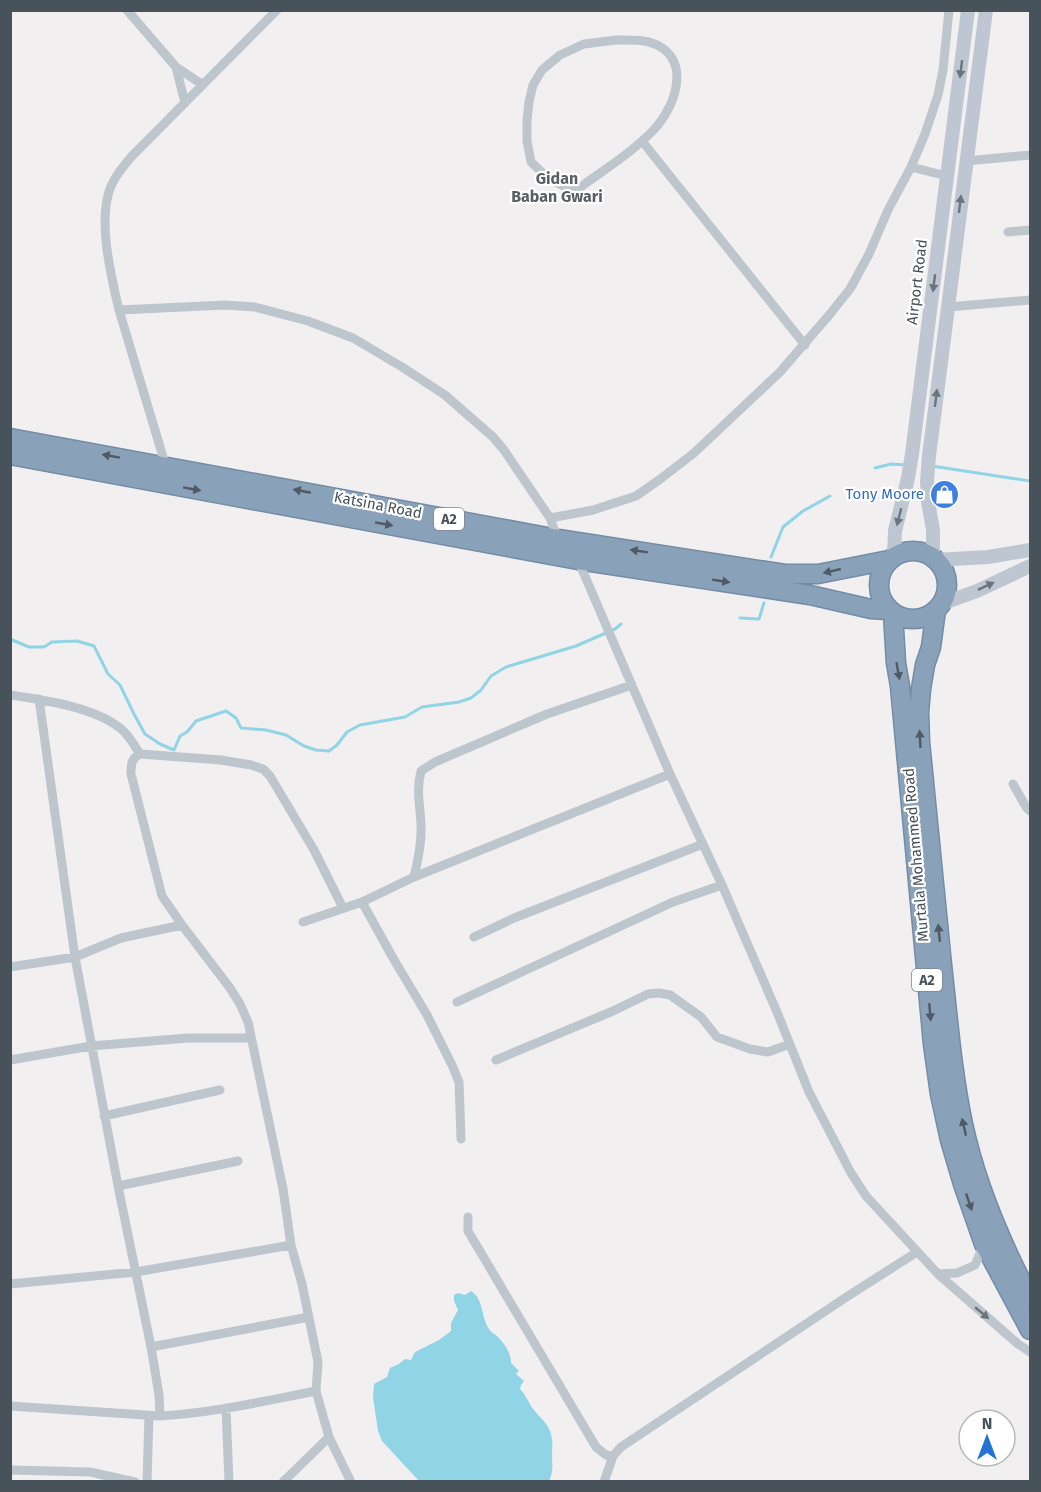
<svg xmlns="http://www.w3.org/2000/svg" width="1041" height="1492" font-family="'Fira Sans',sans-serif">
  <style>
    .water { fill: #90d4e6 }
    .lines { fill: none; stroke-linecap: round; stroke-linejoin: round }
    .stream { stroke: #90d4e6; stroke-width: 3 }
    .highway-casing { stroke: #758ca6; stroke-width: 21 }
    .street { stroke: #bec6cd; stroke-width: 9 }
    .secondary { stroke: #bec7d1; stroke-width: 14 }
    .highway { stroke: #8aa1ba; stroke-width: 18 }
    .oneway { fill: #6b757e }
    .oneway2 { fill: #4f5a64 }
    .oneway3 { fill: #6b757d }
    .labels { text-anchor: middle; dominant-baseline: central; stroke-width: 4.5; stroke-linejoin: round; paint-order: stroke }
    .shield { fill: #fff; stroke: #7f868c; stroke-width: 1.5 }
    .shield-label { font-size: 14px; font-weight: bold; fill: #48525b }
    .street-label { font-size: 15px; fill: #48525b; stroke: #fff }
    .shop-label { font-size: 15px; fill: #366cbe; stroke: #fff; text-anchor: end }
    .neighbourhood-label { font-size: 16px; font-weight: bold; fill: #5c5f63; stroke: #fff }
  </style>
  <rect width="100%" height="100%" fill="#f1efef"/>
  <!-- water -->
  <path class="water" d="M471,1291C484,1299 481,1318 489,1329C490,1331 494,1334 496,1335C504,1343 511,1352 511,1363L519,1371L516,1374L524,1381L521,1385L520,1389C526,1395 528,1402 533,1409C541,1419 551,1425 552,1440C553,1445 552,1449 552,1454C552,1464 554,1471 549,1481H419L382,1441L378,1431L373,1397L374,1384L387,1377L390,1368L399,1364L405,1359L411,1360L415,1352L439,1340L451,1331V1323L458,1310L454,1301V1295L458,1293L465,1295Z"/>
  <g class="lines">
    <!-- stream -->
    <path class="stream" d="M932,466L1030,481
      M875,468L891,464L907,465
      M771,557L783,527L803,511L830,496
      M740,618L759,619L764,603
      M10,639L29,647H44L52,642L77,641L94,646L108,674L120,685L134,714L145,734L160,744L174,750L180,736L187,732L196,721L226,711L236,718L241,728L266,730L286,735L304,746L316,750L329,751L337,745L347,732L360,725L405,717L422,707L459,702L471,698L481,690L491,676L506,667L576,646L615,629L621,624"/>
    <defs>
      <path id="highway" d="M10,438L558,539L785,574H818L889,560
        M10,455L578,560L810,595L871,609L889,610
        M879 585a34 34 0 1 1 68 0a34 34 0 1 1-68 0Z
        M936,610L931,647L925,665L921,689L919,712L920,742C928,817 935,891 942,965C948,1018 952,1072 963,1124C976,1185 1001,1243 1030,1298
        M893,613L896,663L900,686L933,1044L940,1094L950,1140L963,1184L984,1244L1030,1330"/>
    </defs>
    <!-- highway casing -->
    <use href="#highway" class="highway-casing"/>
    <!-- street -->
    <path class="street" d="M127,10L176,67L203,85
      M616,40C629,40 645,39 657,45C690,61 676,103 658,125C639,148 602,171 578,189L567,188L548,178L531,162L527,141V120L529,102L533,85L542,70L560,55L584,44Z
      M176,67L185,103
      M642,141L805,345
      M966,161L1030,155
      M911,167L947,176
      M1008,232L1030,230
      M948,307L1030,300
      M119,310L225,305L255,307L308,321L353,338L402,367L445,395L493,437L504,450L550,518L558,539
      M166,467L119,310C111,276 97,219 111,186C116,175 124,165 132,156L277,10
      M550,518L593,510L636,496L659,480L694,453L780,372L830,314L850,289L869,254L888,210L911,167L925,134L938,95L943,70L949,10
      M578,560L670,774L722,885L777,1012L809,1092L851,1173L866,1196L938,1274L1018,1344L1030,1352
      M10,695C44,700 94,707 120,728C129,735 134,745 140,754
      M39,699L75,957L118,1186L151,1347L159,1395L160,1416
      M1013,784L1026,807L1030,811
      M414,877C418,861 422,841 421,824C420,804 416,791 421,771L435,762L547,714L632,685
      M362,902L393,958L427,1015L452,1065L459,1082L461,1139
      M343,908L314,850L270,776L263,769L251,765L221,760L140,754C131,759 131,764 131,774L162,896L182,925L230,988L240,1004L248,1022L283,1189L291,1245L302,1284L318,1362L316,1391L329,1437L351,1482
      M303,922L362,902L414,877L670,774
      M474,937L514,918L703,844
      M10,967L75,957L121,938L182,925
      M457,1002L673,902L722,885
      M10,1060L91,1046L188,1038H251
      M496,1060L613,1011L648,994L659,993L670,995L701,1017L717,1037L750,1049L768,1052L790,1044
      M104,1116L220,1090
      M118,1186L238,1161
      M468,1217V1231L596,1447L606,1455L613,1456
      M938,1274L957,1273L975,1265L984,1244
      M10,1284L136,1272L291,1245
      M151,1347L309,1317
      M10,1406L160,1416C213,1413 264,1401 316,1391
      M226,1408L229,1482
      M10,1470L90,1472L135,1482
      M147,1482L149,1415
      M283,1482L329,1437
      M604,1482L613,1456L621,1447L848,1296L917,1252"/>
    <!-- secondary -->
    <path class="secondary" d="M894,556L895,531L908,478L912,454L968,10
      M933,556V530L928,501L927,481L929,456L986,10
      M935,560L988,557L1030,550
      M941,604L977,591L1030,566"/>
    <!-- highway -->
    <use href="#highway" class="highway"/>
  </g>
  <!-- one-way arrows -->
  <defs><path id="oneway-solid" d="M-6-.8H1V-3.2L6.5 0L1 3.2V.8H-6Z" transform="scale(1.5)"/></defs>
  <g class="oneway">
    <use href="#oneway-solid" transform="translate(961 69) rotate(97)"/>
    <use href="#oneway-solid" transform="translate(960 204) rotate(-83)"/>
    <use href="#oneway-solid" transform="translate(934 283) rotate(97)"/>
    <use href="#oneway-solid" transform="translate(936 398) rotate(-83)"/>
    <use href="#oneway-solid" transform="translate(899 517) rotate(104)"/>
    <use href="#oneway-solid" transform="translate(986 586) rotate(-25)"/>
  </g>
  <g class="oneway2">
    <use href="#oneway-solid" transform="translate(111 456) rotate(-170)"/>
    <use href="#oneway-solid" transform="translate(192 489) rotate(10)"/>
    <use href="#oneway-solid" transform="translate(302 491) rotate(-169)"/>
    <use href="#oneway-solid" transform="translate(384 524) rotate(10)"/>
    <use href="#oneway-solid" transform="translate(639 551) rotate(-171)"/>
    <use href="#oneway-solid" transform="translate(832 571) rotate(167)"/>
    <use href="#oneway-solid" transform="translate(721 581) rotate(9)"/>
    <use href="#oneway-solid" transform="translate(898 671) rotate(80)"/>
    <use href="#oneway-solid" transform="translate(920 739) rotate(-93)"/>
    <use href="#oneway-solid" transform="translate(939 933) rotate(-96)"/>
    <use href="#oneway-solid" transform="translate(930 1012) rotate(85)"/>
    <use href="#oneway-solid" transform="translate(964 1127) rotate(-103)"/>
    <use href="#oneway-solid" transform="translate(969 1202) rotate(71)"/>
  </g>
  <use class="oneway3" href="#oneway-solid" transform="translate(982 1313) rotate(40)"/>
  <!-- icons -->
  <defs>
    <symbol id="shop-disc" viewBox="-11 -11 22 22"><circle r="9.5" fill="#3f7fe0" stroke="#fff"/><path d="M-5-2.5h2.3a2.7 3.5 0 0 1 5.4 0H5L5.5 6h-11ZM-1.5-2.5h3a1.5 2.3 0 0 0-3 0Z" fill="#fff"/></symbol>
  </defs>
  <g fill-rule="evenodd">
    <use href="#shop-disc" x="928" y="478" width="33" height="33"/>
  </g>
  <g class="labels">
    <!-- shield labels -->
    <g class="shield">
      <rect x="434" y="508" width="30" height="22" rx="4.5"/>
      <rect x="912" y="969" width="30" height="22" rx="4.5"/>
    </g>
    <g class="shield-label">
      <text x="449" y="519">A2</text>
      <text x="927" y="980">A2</text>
    </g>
    <!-- street labels -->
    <g class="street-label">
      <text transform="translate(917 282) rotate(-83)">Airport Road</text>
      <text transform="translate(378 505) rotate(11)">Katsina Road</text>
      <text transform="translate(916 855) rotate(-95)">Murtala Mohammed Road</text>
    </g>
    <!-- shop labels -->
    <g class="shop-label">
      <text x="924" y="494">Tony Moore</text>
    </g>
    <!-- neighbourhood labels -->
    <g class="neighbourhood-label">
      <text x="557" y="178">Gidan<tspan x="557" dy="18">Baban Gwari</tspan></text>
    </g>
  </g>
  <!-- border -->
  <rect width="1041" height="1492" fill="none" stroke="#48525b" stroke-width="24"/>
  <!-- north arrow -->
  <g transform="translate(987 1438)"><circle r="28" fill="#ffffff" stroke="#b6babd" stroke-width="1.5"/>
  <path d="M0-4.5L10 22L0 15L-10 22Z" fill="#2572d5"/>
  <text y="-9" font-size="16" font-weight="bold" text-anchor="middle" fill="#48525b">N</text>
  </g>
</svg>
